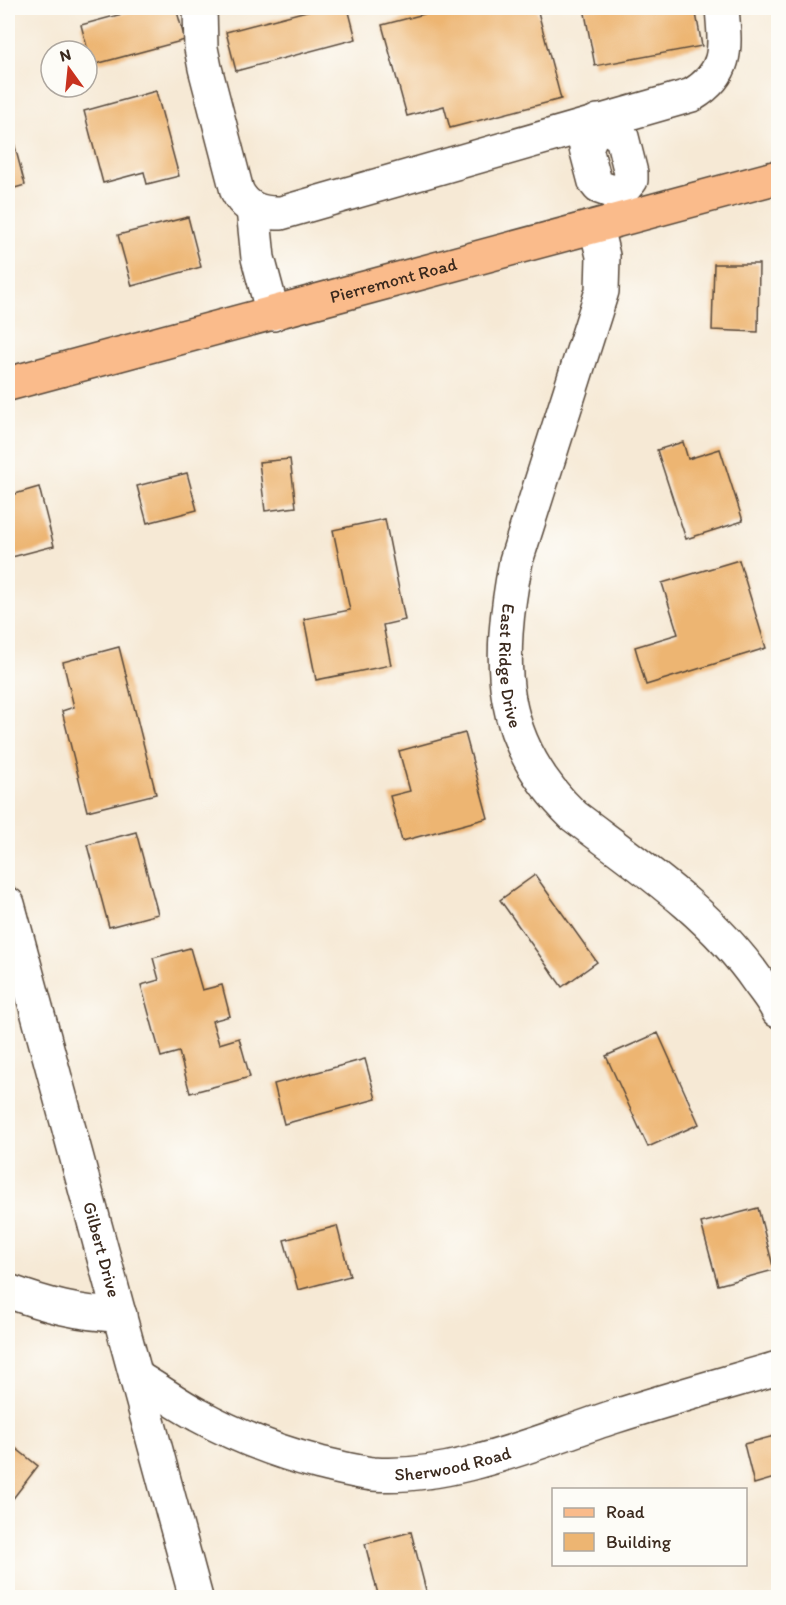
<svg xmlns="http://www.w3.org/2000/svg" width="786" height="1605" font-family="Itim,sans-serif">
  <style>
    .building { fill: #edb572 }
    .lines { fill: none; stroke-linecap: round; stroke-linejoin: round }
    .minor-casing { stroke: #574739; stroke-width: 36 }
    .major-casing { stroke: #574739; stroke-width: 36 }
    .minor { stroke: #fff; stroke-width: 33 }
    .major { stroke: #fabb8b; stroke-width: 33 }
    .labels { text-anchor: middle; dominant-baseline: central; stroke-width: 4.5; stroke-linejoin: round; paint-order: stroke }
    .street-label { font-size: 18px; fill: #3b2a1e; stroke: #fdfcf7 }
  </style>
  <rect width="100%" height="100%" fill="#fdfcf7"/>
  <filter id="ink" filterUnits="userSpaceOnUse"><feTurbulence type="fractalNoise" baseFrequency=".0167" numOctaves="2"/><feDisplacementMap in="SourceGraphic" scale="12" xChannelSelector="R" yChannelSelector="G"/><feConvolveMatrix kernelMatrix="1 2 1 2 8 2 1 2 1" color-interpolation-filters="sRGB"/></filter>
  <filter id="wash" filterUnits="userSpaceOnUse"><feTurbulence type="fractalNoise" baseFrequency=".008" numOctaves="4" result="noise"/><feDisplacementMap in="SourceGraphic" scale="24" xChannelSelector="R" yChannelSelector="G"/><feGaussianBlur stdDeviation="1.35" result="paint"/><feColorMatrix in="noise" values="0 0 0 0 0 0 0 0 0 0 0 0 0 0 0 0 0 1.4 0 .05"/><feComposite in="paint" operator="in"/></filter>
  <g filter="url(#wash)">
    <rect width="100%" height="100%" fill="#f6e9d5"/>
    <g id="blocks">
      <!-- building -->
      <path class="building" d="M144,8H176L185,40L92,65L81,25Z
        M318,8H348L356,39L236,71L226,32Z
        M447,8H537L561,99L450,128L444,106L407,116L382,25Z
        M584,8H695L702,46L595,66Z
        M156,91L179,176L147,184L144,172L103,183L84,111Z
        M12,135L25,185L8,190V136Z
        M188,217L201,267L132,286L118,235Z
        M714,264H759L758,332L712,330Z
        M683,442L688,459L720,449L743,521L686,539L657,450Z
        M290,459L296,507L265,511L259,462Z
        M187,473L197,510L147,523L137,486Z
        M39,487L54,546L8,558V496Z
        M385,519L405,620L383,625L391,665L316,680L304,619L350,610L333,530Z
        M739,560L766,648L646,685L635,647L678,634L662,583Z
        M119,647L156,794L87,811L62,711L74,707L63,662Z
        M465,733L488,818L402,841L390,796L410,791L399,751Z
        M136,832L158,914L109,927L87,845Z
        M535,875L597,962L562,987L500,900Z
        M190,948L202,990L222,985L230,1016L212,1021L219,1044L239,1038L250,1077L190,1093L179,1052L161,1057L141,985L159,980L153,958Z
        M658,1033L699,1124L648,1147L606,1056Z
        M365,1059L376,1099L284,1124L274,1084Z
        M758,1208L774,1270L718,1285L701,1223Z
        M337,1226L350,1276L298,1290L284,1240Z
        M778,1435V1477L754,1484L744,1444Z
        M8,1442L38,1466L8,1505Z
        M411,1532L428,1598H379L365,1544Z"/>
    </g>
  </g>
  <g filter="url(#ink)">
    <use href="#blocks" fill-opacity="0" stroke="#574739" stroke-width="1.5"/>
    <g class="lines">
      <defs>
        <g id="minor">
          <path d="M200,8L201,48L205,68L237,191C246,209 261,214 281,213L692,95C730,72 725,46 722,8"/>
          <path d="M598,121L622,137L631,173V180L619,194L599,187L595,182L586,148Z"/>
          <path d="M253,209L258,258L273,314"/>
          <path id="s1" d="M596,227L603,256L602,291L516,561C497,661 496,741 574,816C640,866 710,912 758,981C765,991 773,1000 778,1011"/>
          <path id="s2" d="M8,904L196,1598"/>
          <path d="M8,1291C46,1305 79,1314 120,1315"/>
          <path id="s3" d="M136,1377C157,1389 177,1404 198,1415C236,1436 278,1452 320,1463C337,1467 355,1472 373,1474C452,1480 539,1441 613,1417C668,1399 723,1384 778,1368"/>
        </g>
        <g id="major">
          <path id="s4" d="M8,384L778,177"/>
        </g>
      </defs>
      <!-- minor casing -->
      <use href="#minor" class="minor-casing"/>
      <!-- major casing -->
      <use href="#major" class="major-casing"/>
      <!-- minor -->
      <use href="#minor" class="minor"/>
      <!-- major -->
      <use href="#major" class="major"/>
    </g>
  </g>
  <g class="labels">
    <!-- street labels -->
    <g class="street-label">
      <text stroke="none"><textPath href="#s4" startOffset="399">Pierremont Road</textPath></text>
      <text stroke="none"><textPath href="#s1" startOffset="454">East Ridge Drive</textPath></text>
      <text stroke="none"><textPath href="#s2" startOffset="358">Gilbert Drive</textPath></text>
      <text stroke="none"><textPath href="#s3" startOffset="339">Sherwood Road</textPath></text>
    </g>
  </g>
  <!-- margin -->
  <rect width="786" height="1605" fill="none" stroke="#fdfcf7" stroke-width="30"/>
  <!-- legend -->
  <rect x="552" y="1488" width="195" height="78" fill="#fdfcf7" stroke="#afa8a0" stroke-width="1.5"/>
  <rect x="564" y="1508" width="30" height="9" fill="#fabb8b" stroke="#afa8a0" stroke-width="1.5"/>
  <text x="606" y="1518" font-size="18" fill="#3b2a1e">Road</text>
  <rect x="564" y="1533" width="30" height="18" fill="#edb572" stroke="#afa8a0" stroke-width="1.5"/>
  <text x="606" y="1548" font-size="18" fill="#3b2a1e">Building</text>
  <!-- north arrow -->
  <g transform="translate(69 69) rotate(345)"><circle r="28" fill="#fdfcf7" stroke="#afa8a0" stroke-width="1.5"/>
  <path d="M0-4.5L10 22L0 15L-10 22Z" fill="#c8321e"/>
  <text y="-9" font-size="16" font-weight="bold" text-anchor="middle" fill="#3b2a1e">N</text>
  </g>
</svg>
